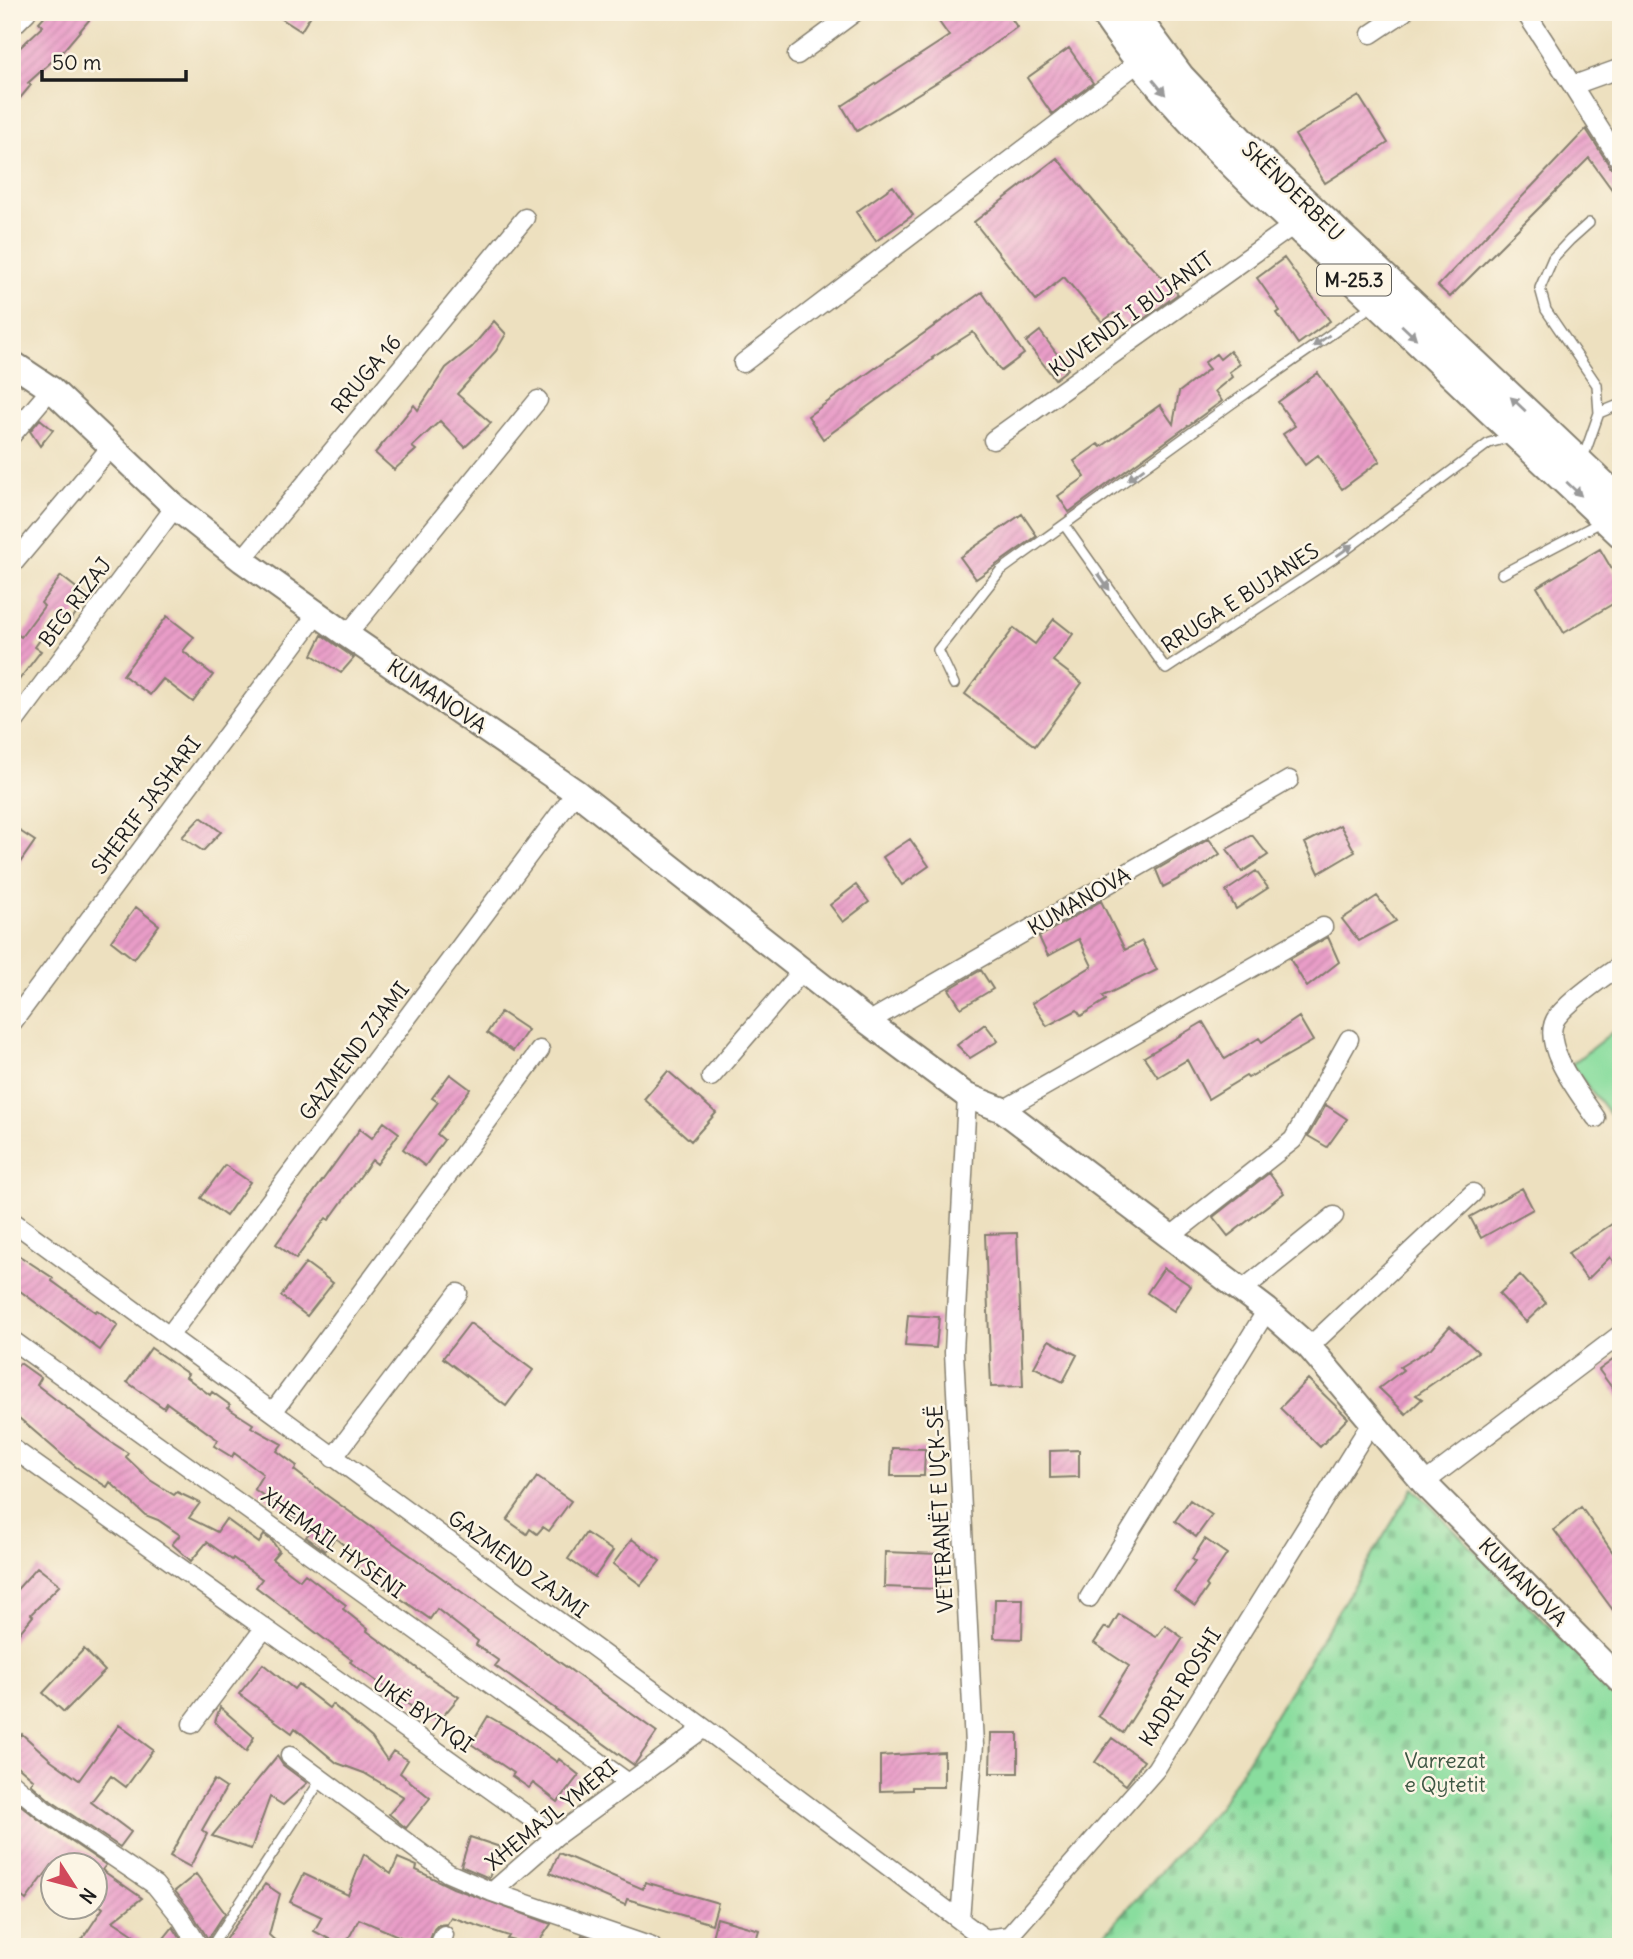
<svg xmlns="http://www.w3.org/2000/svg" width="1633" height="1959" font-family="Delius,sans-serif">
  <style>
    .cemetery { fill: url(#cemetery-stones); stroke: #527c5d; stroke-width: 2 }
    .pitch { fill: #89dd9e; stroke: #527c5d; stroke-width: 2 }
    .building { fill: url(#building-hatch) }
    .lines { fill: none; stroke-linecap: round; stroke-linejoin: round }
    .lane-casing { stroke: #847e6e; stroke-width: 12 }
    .street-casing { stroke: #847e6e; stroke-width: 21 }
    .secondary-casing { stroke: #847e6e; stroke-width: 28 }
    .primary-casing { stroke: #847e6e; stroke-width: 32 }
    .lane { stroke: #fff; stroke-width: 9 }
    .street { stroke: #fff; stroke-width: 18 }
    .secondary { stroke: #fff; stroke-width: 24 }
    .primary { stroke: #fff; stroke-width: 28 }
    .oneway { fill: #999 }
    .labels { text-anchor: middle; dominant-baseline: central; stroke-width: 5; stroke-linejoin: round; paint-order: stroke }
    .shield { fill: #fcf5e5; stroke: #5f5d58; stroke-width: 2 }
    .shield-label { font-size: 19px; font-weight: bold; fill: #1c1c1c }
    .street-label { font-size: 21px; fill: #1c1c1c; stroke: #fcf5e5 }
    .park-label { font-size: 21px; fill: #3d5643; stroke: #fcf5e5 }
  </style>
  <defs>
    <pattern id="cemetery-stones" width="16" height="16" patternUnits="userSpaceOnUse" patternTransform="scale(1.75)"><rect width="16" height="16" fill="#89dd9e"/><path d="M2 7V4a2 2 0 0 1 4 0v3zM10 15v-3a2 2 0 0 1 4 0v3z" fill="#76bd88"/></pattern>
    <pattern id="building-hatch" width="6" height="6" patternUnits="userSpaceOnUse" patternTransform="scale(1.75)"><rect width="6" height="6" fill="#e99dc8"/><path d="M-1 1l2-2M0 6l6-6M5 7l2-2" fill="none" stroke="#c787ab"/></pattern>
  </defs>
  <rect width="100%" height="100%" fill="#fcf5e5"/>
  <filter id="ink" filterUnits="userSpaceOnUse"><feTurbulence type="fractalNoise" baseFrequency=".0143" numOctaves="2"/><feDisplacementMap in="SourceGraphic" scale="14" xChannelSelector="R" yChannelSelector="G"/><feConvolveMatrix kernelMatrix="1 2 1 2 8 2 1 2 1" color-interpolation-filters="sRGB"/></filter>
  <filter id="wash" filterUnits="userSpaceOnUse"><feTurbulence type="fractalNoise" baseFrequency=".00686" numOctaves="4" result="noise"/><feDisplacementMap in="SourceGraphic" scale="28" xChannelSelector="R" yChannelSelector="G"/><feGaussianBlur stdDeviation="1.57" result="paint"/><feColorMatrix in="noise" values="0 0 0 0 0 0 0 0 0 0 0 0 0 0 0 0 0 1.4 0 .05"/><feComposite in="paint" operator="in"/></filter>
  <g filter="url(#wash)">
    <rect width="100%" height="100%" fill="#ede0bf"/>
    <!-- cemetery -->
    <path class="cemetery" d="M1413,1488L1621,1700V1947H1093L1219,1807Z"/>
    <!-- pitch -->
    <path class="pitch" d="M1621,1025V1126L1620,1127L1571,1065Z"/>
    <g id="blocks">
      <!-- building -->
      <path class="building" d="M48,12H96L62,52L28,83L31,85L12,108V55L43,26L39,22Z
        M271,12H313L301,31Z
        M932,12H1007L1017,27L965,65L857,131L842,106L949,36Z
        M1069,48L1093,83L1052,114L1027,78Z
        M1359,96L1388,143L1325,183L1295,135Z
        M1586,129L1611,168L1621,173V202L1589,158L1450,297L1438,286Z
        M1057,158L1121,234L1178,294L1131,328L1114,313L1102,322L1064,277L1036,300L974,222Z
        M893,186L913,215L876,241L856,212Z
        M1284,258L1330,321L1298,344L1277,313L1280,311L1257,278Z
        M982,292L1024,354L1001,371L973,332L932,358L933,359L823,439L808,416Z
        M494,321L506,334L496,351L457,394L491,423L465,447L440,421L412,447L416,450L394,470L375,453L414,405L418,410L446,368L472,347Z
        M1040,331L1068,369L1055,379L1026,342Z
        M1230,351L1240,364L1229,372L1232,377L1215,391L1222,401L1069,512L1058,496L1085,477L1074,461L1098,444L1101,447L1160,405L1173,424L1179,392L1209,369L1204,363L1216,354L1220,359Z
        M1318,373L1380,461L1342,489L1318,455L1305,465L1283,434L1295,426L1278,402Z
        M40,419L53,430L40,446L30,431Z
        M1022,514L1037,536L976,579L960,557Z
        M1600,549L1621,585V599L1564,633L1537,587Z
        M61,576L88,597L68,624L57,616L35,647L41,651L12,689V630L21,637L44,606L41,603Z
        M167,616L194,637L183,651L213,675L193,702L163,679L150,695L123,675Z
        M1054,619L1073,634L1053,661L1082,683L1035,746L965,694L1014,628L1035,644Z
        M322,635L354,658L341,673L312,655Z
        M201,817L221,832L203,851L182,837Z
        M1340,825L1355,852L1319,873L1305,843Z
        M12,826L35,841L12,874Z
        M1252,835L1268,855L1242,872L1227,849Z
        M910,839L929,866L902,885L883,857Z
        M1209,839L1220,854L1203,866L1163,887L1156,870Z
        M1256,871L1268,888L1236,909L1226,891Z
        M856,885L869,902L843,922L830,905Z
        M1377,896L1396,921L1359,941L1342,919Z
        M1101,901L1125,950L1142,941L1157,970L1103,996L1106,1000L1081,1016L1077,1010L1047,1026L1032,1003L1092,966L1079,939L1048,956L1039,937Z
        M136,907L159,925L134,959L111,941Z
        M1328,937L1339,962L1307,987L1290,959Z
        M981,970L993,989L961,1008L949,989Z
        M501,1012L528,1030L513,1051L487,1033Z
        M1299,1017L1313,1041L1248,1078L1246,1076L1208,1099L1187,1060L1158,1077L1144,1057L1203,1022L1225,1059L1259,1038L1262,1042Z
        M985,1024L998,1041L970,1058L957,1045Z
        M668,1071L716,1113L691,1141L644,1099Z
        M450,1074L470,1089L437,1134L444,1140L425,1166L403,1149L438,1102L432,1098Z
        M1326,1105L1347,1119L1327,1147L1308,1136Z
        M384,1122L399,1133L377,1164L372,1160L329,1220L326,1218L296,1259L276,1244L360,1129L372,1138Z
        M225,1165L250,1182L226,1216L201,1198Z
        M1269,1173L1284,1193L1228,1236L1213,1217Z
        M1522,1188L1533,1209L1481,1238L1470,1217Z
        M1621,1218V1273L1610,1257L1587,1280L1568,1253Z
        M1017,1233L1023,1386L991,1387L985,1234Z
        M12,1251L53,1278L52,1281L95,1312L97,1310L118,1325L100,1350L12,1285Z
        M306,1263L333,1283L307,1316L281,1296Z
        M1164,1268L1191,1286L1174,1311L1147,1293Z
        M1520,1275L1546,1303L1526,1322L1499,1294Z
        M908,1315L939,1317L936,1348L905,1346Z
        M470,1323L533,1370L506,1406L443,1358Z
        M1450,1326L1478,1352L1416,1395L1422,1399L1406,1414L1379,1388L1403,1370L1400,1367L1431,1348Z
        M1049,1340L1077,1355L1063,1382L1034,1367Z
        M151,1348L188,1374L186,1377L210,1395L212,1392L230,1405L228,1408L253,1424L251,1427L282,1444L277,1451L297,1466L294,1470L325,1494L657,1732L634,1765L495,1666L499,1661L476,1645L478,1641L437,1609L430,1619L354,1566L360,1558L335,1538L325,1551L306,1537L312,1529L254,1489L263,1474L234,1453L232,1457L214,1446L218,1440L167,1403L164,1408L127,1382Z
        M1621,1354V1400L1599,1370Z
        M20,1363L41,1378L37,1385L108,1440L128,1453L126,1457L150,1480L174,1495L177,1492L200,1503L189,1518L217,1532L226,1519L259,1543L264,1535L272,1541L279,1551L272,1559L300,1580L305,1574L346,1605L343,1609L368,1629L367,1631L433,1680L459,1697L439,1721L416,1702L412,1707L350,1662L352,1660L256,1587L262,1579L233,1558L232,1560L207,1542L191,1561L172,1544L180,1535L158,1520L145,1515L110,1482L107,1487L76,1467L12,1412V1373Z
        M1308,1379L1348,1418L1320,1447L1280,1408Z
        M892,1448L925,1449L924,1476H891Z
        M1079,1450V1477L1050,1478V1451Z
        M537,1477L571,1501L549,1531L543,1527L537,1534L530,1529L527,1534L507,1520Z
        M1190,1500L1212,1515L1196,1537L1175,1521Z
        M1581,1507L1621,1564V1621L1554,1530Z
        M586,1533L613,1551L595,1577L568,1559Z
        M632,1539L660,1561L641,1585L613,1564Z
        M1205,1539L1227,1554L1206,1585L1208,1587L1195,1606L1174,1591L1195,1561L1192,1559Z
        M885,1552L939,1554V1589L884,1587Z
        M37,1567L60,1585L31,1614L33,1616L12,1642V1595Z
        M995,1599H1023L1022,1639L994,1638Z
        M1119,1614L1156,1637L1165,1625L1183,1638L1123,1733L1098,1716L1129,1666L1094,1643L1105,1627L1109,1630Z
        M84,1649L105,1671L64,1712L43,1693Z
        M263,1664L294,1689L298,1684L329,1708L332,1704L372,1738L387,1760L393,1751L408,1760L400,1773L430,1798L406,1828L389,1814L404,1797L364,1773L337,1763L295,1728L292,1733L239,1694Z
        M220,1707L254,1737L246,1752L215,1722Z
        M488,1716L514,1731L557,1762L559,1759L579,1775L558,1802L533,1783L529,1788L512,1776L514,1773L471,1744Z
        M119,1725L153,1750L126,1787L111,1776L91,1802L131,1832L120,1847L51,1801L31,1784L34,1780L12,1761V1745L22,1734L51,1760L79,1780Z
        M991,1733H1018V1773H990Z
        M1112,1738L1144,1761L1126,1785L1095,1762Z
        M944,1752V1787H912V1790L880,1791V1756Z
        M277,1756L283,1765L307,1783L283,1805L270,1797L251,1849L212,1836Z
        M214,1780L226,1788L202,1830L207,1834L190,1867L170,1856L197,1805Z
        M17,1802L38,1819L106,1865L102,1870L142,1898L113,1921L152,1947H77L103,1908L94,1901V1865H52L26,1900L12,1889V1871L20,1855L12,1849V1809Z
        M470,1837L500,1847L489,1878L461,1866Z
        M559,1853L643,1889L645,1882L718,1903L712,1924L627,1899L625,1905L550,1873Z
        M364,1854L391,1874L398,1858L417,1866L416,1870L453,1888L551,1924L536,1946L507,1939L509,1936L451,1917L447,1924L438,1925L434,1929L427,1947H409L412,1942L359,1919L344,1947L314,1931L322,1917L290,1902L304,1874L348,1895Z
        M196,1874L225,1913L208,1939L190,1910L175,1891Z
        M265,1884L280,1894L269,1935L282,1947H220Z
        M717,1918L759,1930L754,1947H731L711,1941Z
        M173,1927L186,1947H157Z
        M582,1935L616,1947H577Z"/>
    </g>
  </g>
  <g filter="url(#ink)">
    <use href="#blocks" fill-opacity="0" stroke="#847e6e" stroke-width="2"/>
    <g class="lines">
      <defs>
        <path id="lane" d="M1599,413L1621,404
          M1577,458L1586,450L1599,413L1597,385L1546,310L1540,288L1553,258L1570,240L1589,223
          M1065,526L1166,669L1343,552L1489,443L1511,437
          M1502,574L1601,522
          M954,684L938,650L1000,571L1231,404L1373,305
          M211,1947L321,1780"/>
        <path id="street" d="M1525,12C1559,62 1588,112 1621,162
          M12,27L27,12
          M1371,34L1404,12
          M797,55L855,12
          M1574,85L1621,68
          M743,363L1139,62
          M12,435L51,389
          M993,440L1295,224
          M242,560L525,218
          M12,565L111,447
          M347,635L538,400
          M12,725L175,507
          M868,1022L1289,780
          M12,1023L317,614
          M711,1077L803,970
          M1003,1110L1323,927
          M1596,1118C1581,1096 1538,1043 1557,1017C1571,999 1602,978 1621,965
          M12,1221L704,1728L985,1939
          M1171,1236L1293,1140L1349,1039
          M1241,1291L1334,1216
          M169,1336L576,792
          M12,1340L627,1782
          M1309,1347L1473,1193
          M273,1412L540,1050
          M12,1448L556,1836
          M333,1458L458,1293
          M1424,1483L1621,1334
          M1089,1598L1267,1310
          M192,1724L263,1630
          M290,1756L448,1873L492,1892L652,1947
          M12,1783L44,1810L155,1885L180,1916L199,1947
          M492,1892L556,1836L704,1728
          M960,1919L974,1745L954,1352L967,1096
          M985,1939L1009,1936L1156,1769L1373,1420
          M438,1947L444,1935"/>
        <path id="secondary" d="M12,363L51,389L175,507L242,560L347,635L576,792L868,1022L967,1096L1003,1110L1267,1310L1309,1347L1424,1483L1621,1681"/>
        <path id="primary" d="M1104,12C1168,107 1249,180 1331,258C1427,350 1524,442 1621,533
          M1132,12L1180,77L1246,147L1621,502"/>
      </defs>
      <!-- lane casing -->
      <use href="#lane" class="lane-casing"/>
      <!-- street casing -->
      <use href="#street" class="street-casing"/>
      <!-- secondary casing -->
      <use href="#secondary" class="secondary-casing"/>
      <!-- primary casing -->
      <use href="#primary" class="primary-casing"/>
      <!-- lane -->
      <use href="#lane" class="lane"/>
      <!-- street -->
      <use href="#street" class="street"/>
      <!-- secondary -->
      <use href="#secondary" class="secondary"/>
      <!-- primary -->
      <use href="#primary" class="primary"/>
    </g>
    <!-- one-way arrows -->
    <defs><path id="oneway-solid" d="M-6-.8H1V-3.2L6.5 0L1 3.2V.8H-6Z" transform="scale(1.75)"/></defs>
    <g class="oneway">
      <use href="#oneway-solid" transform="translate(1159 87) rotate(50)"/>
      <use href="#oneway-solid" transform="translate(1409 332) rotate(43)"/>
      <use href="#oneway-solid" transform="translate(1321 341) rotate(145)"/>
      <use href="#oneway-solid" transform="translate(1518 404) rotate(-137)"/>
      <use href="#oneway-solid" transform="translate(1136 474) rotate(144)"/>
      <use href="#oneway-solid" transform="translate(1574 489) rotate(43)"/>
      <use href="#oneway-solid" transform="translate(1345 550) rotate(-35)"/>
      <use href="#oneway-solid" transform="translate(1104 582) rotate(55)"/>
    </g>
  </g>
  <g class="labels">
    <!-- shield labels -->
    <rect class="shield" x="1317" y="264.5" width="74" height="31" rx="5"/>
    <g class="shield-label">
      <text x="1354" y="280">M-25.3</text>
    </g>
    <!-- street labels -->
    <g class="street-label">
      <text transform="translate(1293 191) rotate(44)">SKËNDERBEU</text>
      <text transform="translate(1131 314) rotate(-36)">KUVENDI I BUJANIT</text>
      <text transform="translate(366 374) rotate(-50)">RRUGA 16</text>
      <text transform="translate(1240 598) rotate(-33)">RRUGA E BUJANES</text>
      <text transform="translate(75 602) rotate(-53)">BEG RIZAJ</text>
      <text transform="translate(437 696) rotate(34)">KUMANOVA</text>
      <text transform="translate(146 805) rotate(-53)">SHERIF JASHARI</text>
      <text transform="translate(1079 901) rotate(-30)">KUMANOVA</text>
      <text transform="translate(354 1051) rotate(-53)">GAZMEND ZJAMI</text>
      <text transform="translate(940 1509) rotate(-93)">VETERANËT E UÇK-SË</text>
      <text transform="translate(333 1543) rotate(36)">XHEMAIL HYSENI</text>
      <text transform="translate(518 1564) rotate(36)">GAZMEND ZAJMI</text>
      <text transform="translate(1523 1582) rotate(45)">KUMANOVA</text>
      <text transform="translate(1180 1687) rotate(-58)">KADRI ROSHI</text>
      <text transform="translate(423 1714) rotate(35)">UKË BYTYQI</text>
      <text transform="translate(551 1815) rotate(-39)">XHEMAJL YMERI</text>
    </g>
    <!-- park labels -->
    <g class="park-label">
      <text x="1445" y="1760">Varrezat<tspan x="1445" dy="24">e Qytetit</tspan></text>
    </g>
  </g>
  <!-- margin -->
  <rect width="1633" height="1959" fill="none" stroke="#fcf5e5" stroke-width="42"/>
  <!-- north arrow -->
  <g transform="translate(74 1886) rotate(126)"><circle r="33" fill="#fcf5e5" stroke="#a29e95" stroke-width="2"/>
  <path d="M0-5L12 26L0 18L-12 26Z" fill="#d1495b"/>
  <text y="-10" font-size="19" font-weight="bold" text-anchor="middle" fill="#1c1c1c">N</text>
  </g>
  <!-- scale -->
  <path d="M42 70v10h144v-10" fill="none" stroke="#1c1c1c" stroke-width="3.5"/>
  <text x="52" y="70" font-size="21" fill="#1c1c1c" stroke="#fcf5e5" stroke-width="5" paint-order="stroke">50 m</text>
</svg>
